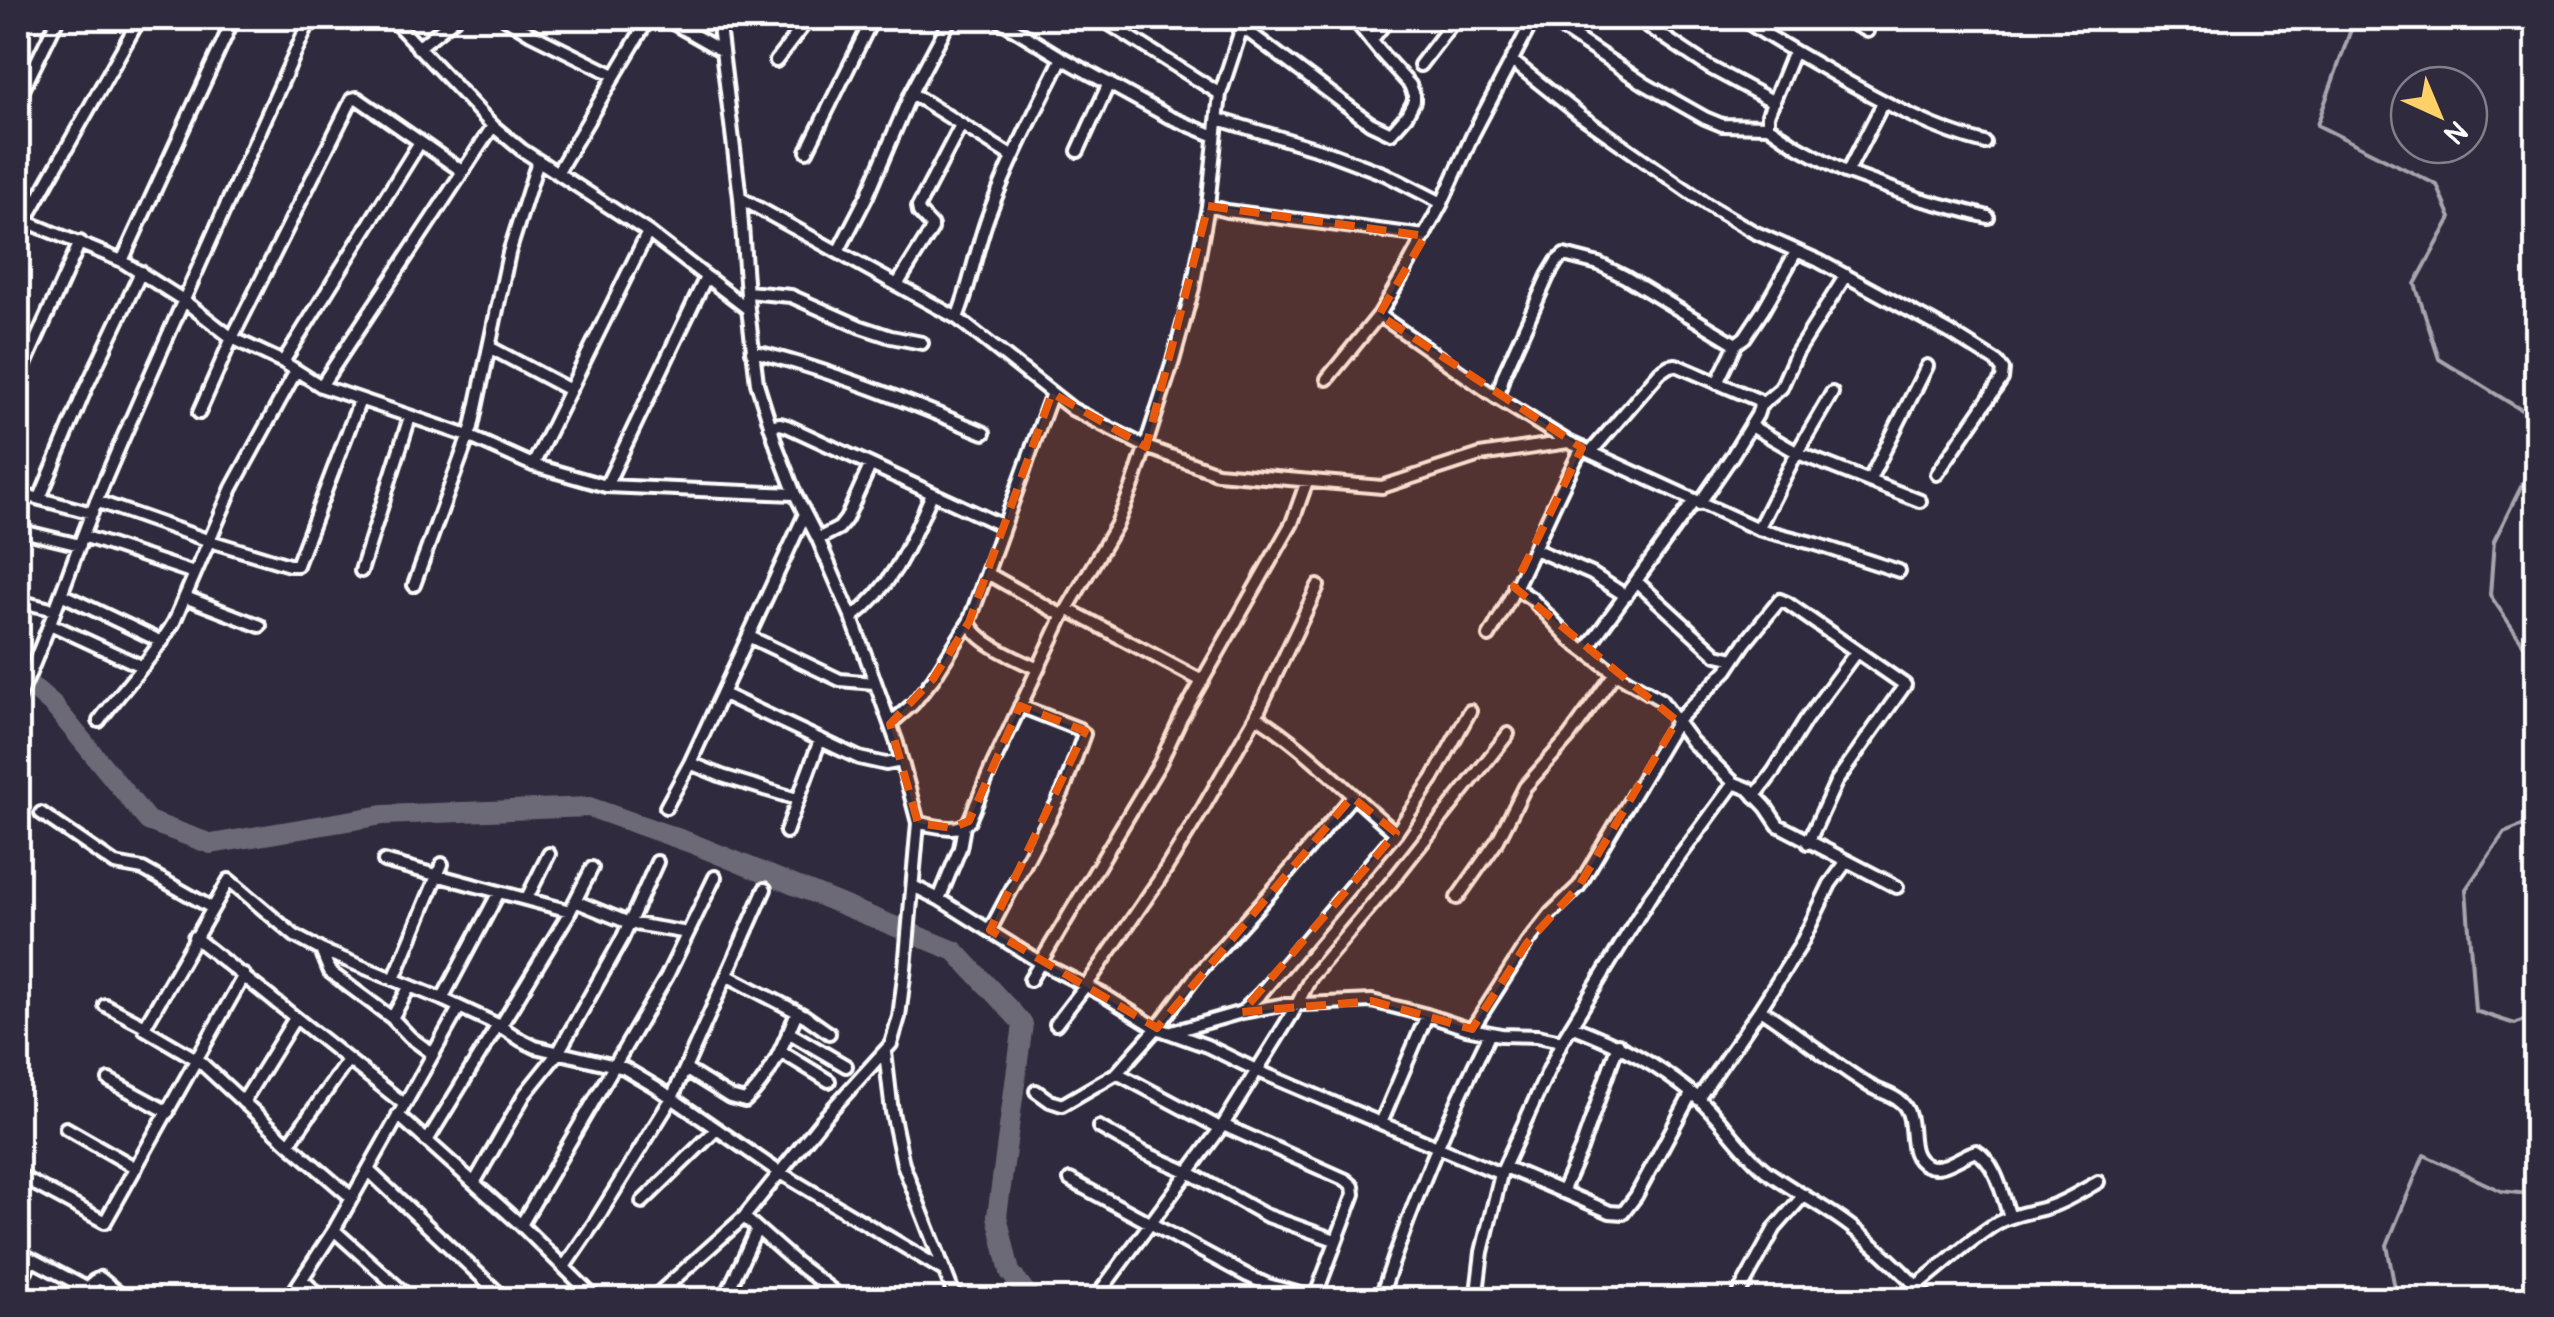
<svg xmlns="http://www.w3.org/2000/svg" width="2554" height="1317" font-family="Pangolin,sans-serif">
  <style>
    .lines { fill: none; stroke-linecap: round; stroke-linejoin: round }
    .stream { stroke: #a7a6ad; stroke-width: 4 }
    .river { stroke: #6d6a77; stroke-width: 20 }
    .street-casing { stroke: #fff; stroke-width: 18 }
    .street { stroke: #2f2a3d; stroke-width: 10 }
    .marked { fill: #e8590c; fill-opacity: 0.2; stroke: #e8590c; stroke-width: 8; stroke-dasharray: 20 12; stroke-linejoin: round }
  </style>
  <rect width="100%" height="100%" fill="#2f2a3d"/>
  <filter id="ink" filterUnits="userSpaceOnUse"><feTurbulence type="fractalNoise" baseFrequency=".01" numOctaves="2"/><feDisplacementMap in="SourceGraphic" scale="20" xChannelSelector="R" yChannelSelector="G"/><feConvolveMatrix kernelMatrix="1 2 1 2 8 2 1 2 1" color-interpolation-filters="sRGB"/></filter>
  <g filter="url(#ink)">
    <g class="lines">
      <!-- stream -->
      <path class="stream" d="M2355,18L2317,125L2437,185L2451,218L2415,284L2439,359L2536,419
        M2536,457L2494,541L2490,595L2536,663
        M2536,820L2504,833L2466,889L2475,1011L2515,1024L2536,1014
        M2397,1300L2387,1245L2424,1155L2501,1191L2536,1195"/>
      <!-- river -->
      <path class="river" d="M18,675L54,706L148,821L211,844L383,815L589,807L691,843L955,951L1023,1024L997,1216L1010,1272L1032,1300"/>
      <defs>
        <path id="street" d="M391,18L493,126L522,150L648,232L748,309
          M505,18L531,34L614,75
          M664,18L722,51
          M996,18L1062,58L1169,117L1215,136
          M1100,18L1220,94
          M1546,18L1645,84L1705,118L1722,125L1768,126L1797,146L1845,172L1920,199L1988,217
          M1636,18L1709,67L1774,102
          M1741,18C1771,39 1803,56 1835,75C1884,102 1930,129 1985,143
          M1842,18L1867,31
          M1242,27L1370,123L1391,133L1406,116L1414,101V95L1410,85L1382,54L1353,18
          M1371,41L1389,18
          M418,48L455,18
          M1511,60L1581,116L1708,205L1754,232L1819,261L1951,333L1997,362L2003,370L2002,379L1937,474
          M776,61L809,18
          M1420,65L1456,18
          M911,93L1013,157
          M18,100L58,18
          M1218,119L1321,150L1385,174L1442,203
          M1768,126V115L1794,51
          M807,151L873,18
          M1078,151L1109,83
          M1848,171L1883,103
          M557,173L649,18
          M740,198L957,318L1072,409L1146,447L1217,473L1382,487L1480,455L1568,442L1758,529L1816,544L1899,571
          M1208,206L1227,211L1425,236
          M18,218L122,261L183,300L232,338L283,362L321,386L468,436L533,465L606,486L795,494
          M25,222L140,18
          M838,252L867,196L911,93L951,18
          M122,261L234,18
          M897,285L932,229V226L919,212L918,207L961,125
          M747,292L791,296L861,327L891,337L922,343
          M1379,315L1497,398L1568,442
          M957,318C971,284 976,248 989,214C1010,160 1036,110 1062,58
          M489,347L570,390
          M752,351C832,370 909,402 984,433
          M283,362L420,142
          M1327,379L1379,315L1405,271L1442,203L1473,134L1534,18
          M18,380L80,242
          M1717,383L1736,344L1745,337L1763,310L1796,252
          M321,386L493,126
          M1497,398L1504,374L1548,276L1557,261L1564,255L1599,264L1625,277L1736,344
          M199,413L232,338L352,99L357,98L462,171
          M770,426L780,424L787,426L1003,526
          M1751,426L1798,453L1920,501
          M1591,452L1660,372L1669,366L1676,365L1758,400L1760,406
          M533,465L648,232
          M1869,481L1927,366
          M606,486L706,277
          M18,493L92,513
          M40,498L85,390L141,272
          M96,501L210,541L289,565H297L360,400
          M1699,504L1732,456L1757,415L1760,406L1781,388L1796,354L1846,275
          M1758,529L1795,456L1832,393
          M18,530L80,545
          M83,536L194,573
          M818,539L839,528L846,519L870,466
          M1534,549L1592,574L1626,596
          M361,571L410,417
          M987,573L1063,616
          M1637,582L1717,655L1734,659
          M414,585L472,427L509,253L538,161
          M1514,587L1532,599L1573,642L1615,673L1661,700L1692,742L1734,783L1749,789L1766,807L1778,825L1897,887
          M61,594L162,642
          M185,597L260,626
          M18,601L55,610
          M1067,609L1202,681
          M852,618C895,584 910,543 932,494
          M969,622C977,643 1017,659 1038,669
          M50,624L141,666
          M1489,636C1525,576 1549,510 1582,448
          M750,637L840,680L874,683
          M1585,651L1694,501
          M723,694L859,758L886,764L902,761
          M18,700C51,629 74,554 104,482C171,326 241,172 311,18
          M1256,716C1308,749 1349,794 1396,833
          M99,721C123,688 153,658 174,622L232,488L296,371
          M890,724L913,704L933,679L969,622L1052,393
          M690,763L722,776L797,799
          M1755,796L1774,771L1805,721L1856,652
          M666,807L690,763L805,514
          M41,813L115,864L143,869L212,908
          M918,823C934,825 957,834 969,821L993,764L1063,616L1117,524L1133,485L1173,361L1193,288L1208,206L1220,94L1245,18
          M786,832L820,740
          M384,861L570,911
          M913,886L939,899L1041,963L1104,995L1157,1028L1207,1046L1258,1071L1501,1174
          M527,898L549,854
          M1457,898L1498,840L1525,787L1569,737L1615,673
          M939,899L960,848L964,826
          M575,901L629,923L688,933
          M990,930L1063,792L1084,734L1079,729L1020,706
          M194,937L404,1104
          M321,950L330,972L392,1018
          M728,976L805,1016L829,1033
          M394,979L442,864
          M1030,980L1160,763L1181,718L1292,523L1307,481
          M410,986L392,1018L410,1037L433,1054
          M442,999L499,892
          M105,1005L145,1026
          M1760,1009C1797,1033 1831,1062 1868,1085C1879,1092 1893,1094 1902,1103C1919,1120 1903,1154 1926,1165C1942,1173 1960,1156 1976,1151C1997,1164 2002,1195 2010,1217
          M1243,1012L1281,1005L1372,1001L1427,1015L1466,1028L1501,1035L1537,1036L1562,1041
          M1056,1024L1093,976L1159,880L1199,815L1256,716L1318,586
          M1571,1026C1623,1046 1655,1063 1698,1098C1723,1120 1740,1150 1766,1171C1793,1191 1824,1206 1850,1226C1878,1248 1905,1273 1929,1300
          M500,1027L568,915L592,868
          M1472,1029L1527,943L1551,913L1579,886L1677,721L1727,670L1745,643L1780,600L1787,603L1905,685L1836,782L1808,843
          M788,1032L846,1066
          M1172,1032L1242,1012L1262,992L1396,833L1433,778L1470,711
          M780,1051L829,1081
          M885,1052L892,1112L903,1164L956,1300
          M685,1069L730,1097L745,1101C771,1078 784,1043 797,1012
          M1117,1073L1220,1128
          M109,1080L168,1112
          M1036,1091L1050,1101L1062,1105L1117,1073L1157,1028L1198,973L1281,881L1352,797
          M1698,1099L1760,1009L1800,946L1830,884L1847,861
          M243,1102L295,1018
          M398,1115L521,1225L597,1300
          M1381,1123L1427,1015
          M1223,1125L1346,1180L1353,1186L1354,1194L1314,1300
          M1099,1127L1143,1152L1188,1172L1265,1215L1335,1240
          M66,1128L136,1168
          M427,1141L498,1025
          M289,1144L348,1060
          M1505,1167L1610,1212L1623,1213L1636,1196L1691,1094
          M369,1171L506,1300
          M18,1175L105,1222L244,975
          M1070,1180L1248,1276L1268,1285L1314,1298
          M474,1183L525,1094L558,1053L622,939L657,862
          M1562,1192L1581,1149L1618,1044
          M352,1198L289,1144L198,1060L145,1029V1026L229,880L295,936L321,950L442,999L498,1025L521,1040L535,1047L624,1068L656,1087L779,1172L945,1271
          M642,1202L717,1129
          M744,1217L796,1263L845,1300
          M521,1225L667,976L715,877
          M334,1230L412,1300
          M18,1252L88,1289
          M564,1267L595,1222L672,1098L765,889
          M302,1279L324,1300
          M18,1284L32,1260
          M1916,1286C1943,1265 1968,1241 1997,1223C2012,1215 2026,1213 2042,1209C2062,1204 2080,1192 2098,1182
          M1477,1293L1482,1252L1501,1174L1562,1041L1650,897L1734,783
          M82,1300L94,1281L100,1278L127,1300
          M288,1300L334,1230L459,1008
          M651,1300L744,1217L823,1119L891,1044L899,1017L905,968L918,823L897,743L852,618L818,539L795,494L777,447L757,383L748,309L740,198L718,18
          M724,1300L757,1229
          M1094,1300L1223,1125L1292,1014L1311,977L1393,880L1508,734
          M1380,1300C1410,1208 1447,1120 1490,1033
          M1735,1300L1775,1228L1804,1195"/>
      </defs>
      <!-- street casing -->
      <use href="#street" class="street-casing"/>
      <!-- street -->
      <use href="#street" class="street"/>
    </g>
  </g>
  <!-- marked area -->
  <path class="marked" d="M1208,206L1425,236L1379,315L1582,448L1514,587L1677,721L1579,886L1527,943L1472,1029L1372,1001L1242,1012L1396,833L1352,797L1157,1028L990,930L1085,731L1020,706L969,821L952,828L918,823L890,724L933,679L969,622L1052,393L1146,447Z"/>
  <!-- margin -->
  <rect width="2554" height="1317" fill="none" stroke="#2f2a3d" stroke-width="60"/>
  <rect x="30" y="30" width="2494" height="1257" fill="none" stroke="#fff" stroke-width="4" filter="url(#ink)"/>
  <!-- north arrow -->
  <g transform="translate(2439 115) rotate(136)"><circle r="48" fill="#2f2a3d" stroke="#827f8b" stroke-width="2.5"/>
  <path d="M0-8L18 38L0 25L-18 38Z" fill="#ffd166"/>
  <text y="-15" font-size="28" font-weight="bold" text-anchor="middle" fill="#ffffff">N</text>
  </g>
</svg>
